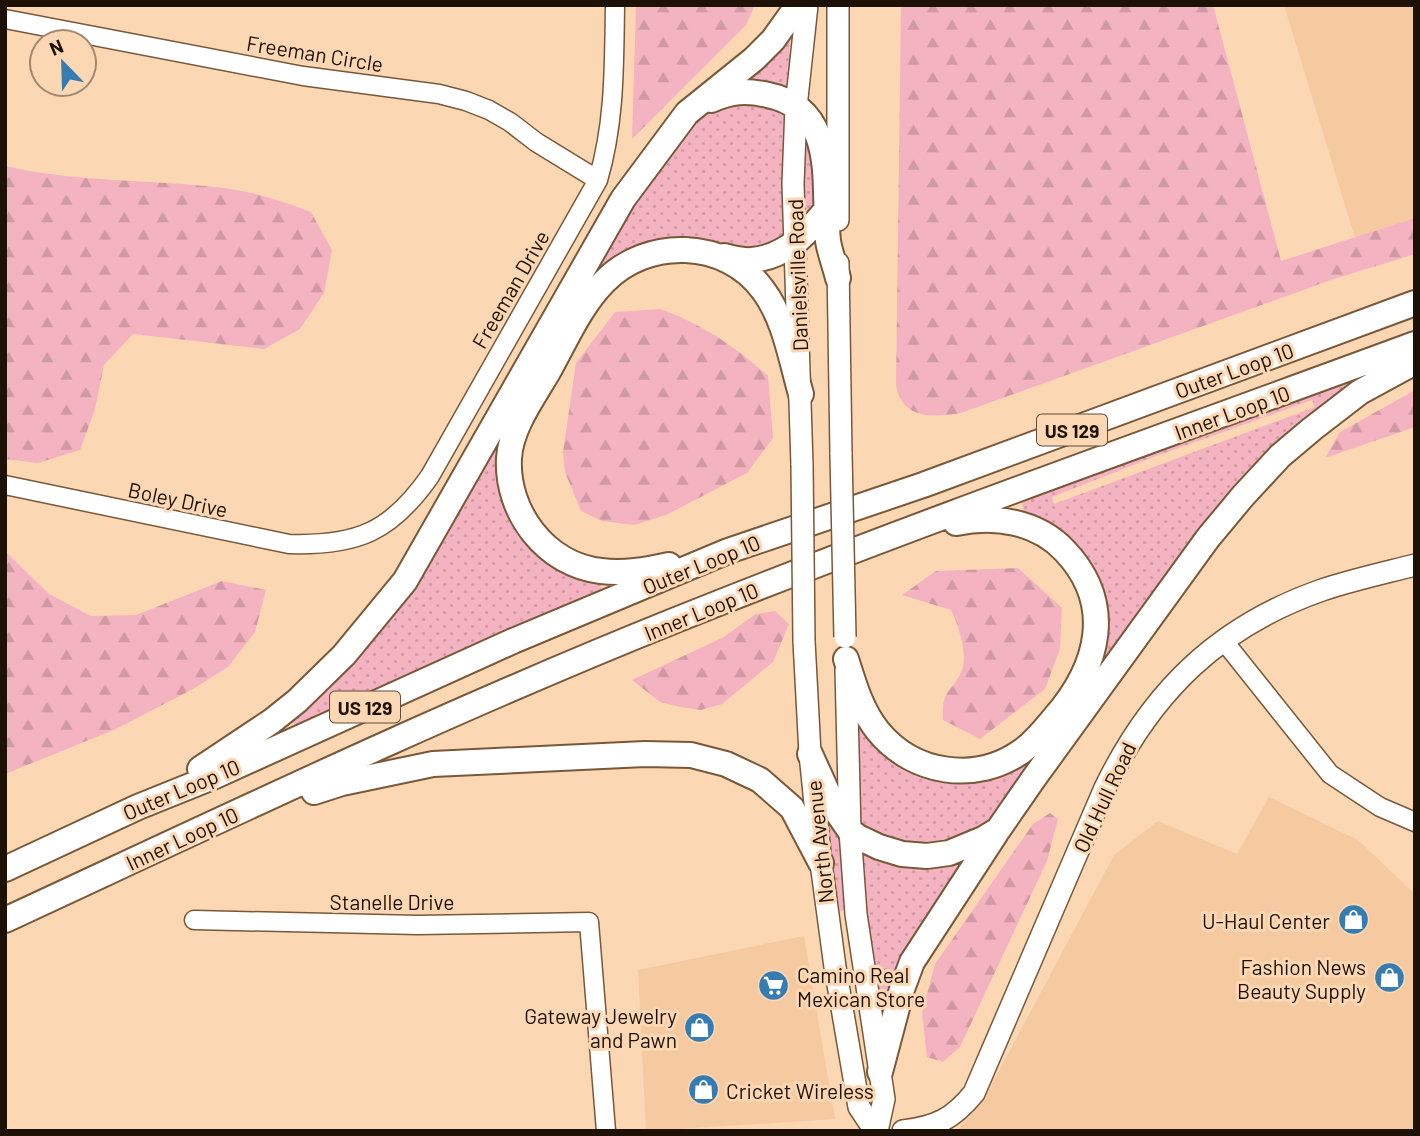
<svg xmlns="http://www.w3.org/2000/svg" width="1420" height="1136" font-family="Barlow,sans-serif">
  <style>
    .built { fill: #f5caa1 }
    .grass { fill: url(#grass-dots); fill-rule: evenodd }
    .forest { fill: url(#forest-firs) }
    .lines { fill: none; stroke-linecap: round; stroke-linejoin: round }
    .minor-casing { stroke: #785838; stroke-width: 21 }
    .major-casing { stroke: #785838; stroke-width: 24 }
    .highway-casing { stroke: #785838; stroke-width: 28 }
    .minor { stroke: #fff; stroke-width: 18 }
    .major { stroke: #fff; stroke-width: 21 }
    .highway { stroke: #fff; stroke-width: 24 }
    .major-bridge-casing { stroke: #785838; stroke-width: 24; stroke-linecap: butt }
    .major-bridge { stroke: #fff; stroke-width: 21 }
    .labels { text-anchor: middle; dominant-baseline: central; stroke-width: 6; stroke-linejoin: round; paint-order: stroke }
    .shield { fill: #fcd7b4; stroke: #604c39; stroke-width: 2 }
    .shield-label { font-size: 19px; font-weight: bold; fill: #1d1004 }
    .street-label { font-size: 21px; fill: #1d1004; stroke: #fcd7b4 }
    .poi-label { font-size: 21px; fill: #1d1004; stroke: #fcd7b4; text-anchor: end }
  </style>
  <defs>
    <pattern id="grass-dots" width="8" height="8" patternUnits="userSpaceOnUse" patternTransform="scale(1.75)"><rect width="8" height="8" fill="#f4b3c1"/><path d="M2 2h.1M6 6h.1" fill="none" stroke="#d199a4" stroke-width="1.8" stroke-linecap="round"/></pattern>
    <pattern id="forest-firs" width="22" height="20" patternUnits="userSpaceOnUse" patternTransform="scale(1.75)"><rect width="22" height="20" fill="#f4b3c1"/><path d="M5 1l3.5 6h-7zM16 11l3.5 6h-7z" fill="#d199a4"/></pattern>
  </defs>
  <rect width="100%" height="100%" fill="#fcd7b4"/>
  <!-- built -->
  <path class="built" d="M1284,5H1415V218L1355,238Z
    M1269,797L1358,840L1415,894V1131H954L958,1130L984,1099L1114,855L1158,821L1237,854Z
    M804,936L835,1119L646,1131L638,970Z"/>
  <!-- grass -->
  <path class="grass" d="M789,34L791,92L729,86Z
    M724,100L789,110L787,240L767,251L631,255L518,409L511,510L602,579L601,589L295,725L289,716L329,681L629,204L691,121Z
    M808,131L819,198L811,213L803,218L804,133Z
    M1364,374L1367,381L1300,430L991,825L922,850L859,828L857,707L887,753L1020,764L1103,619L1024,516L1022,502ZM1312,400L1315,407L1054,504L1052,497L1151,458Z
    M825,806L841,829L847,911L842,910L839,912L825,830Z
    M858,843L973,850L884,1013L866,941Z"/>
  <!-- forest -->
  <path class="forest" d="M636,5H755L746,25L632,139Z
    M901,5H1213L1281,261L1415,218V254L1331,280L961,413C942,416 914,420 902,401C899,397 897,390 896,385Z
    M5,166C79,183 149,179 224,188C254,192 283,201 311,212L332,250L324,293L300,329L264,349L133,334L104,365L95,409L80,450L38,463L5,459Z
    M661,309C702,324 736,347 768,376L773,438L747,473L666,515L634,525L602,521L581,511L565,472L563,452L576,363L615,312Z
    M1415,390V427L1325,458L1340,432Z
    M5,551L49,594L91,616L136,615L222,581L266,590L255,632L228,667L193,689L116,729L5,774Z
    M1018,568L1062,608L1060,649L1045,689L980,739L943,720C941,688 952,694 962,670C968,654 958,624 951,610L902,595L936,571Z
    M775,611L789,624L773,662L722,704L701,710L680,707L660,702L632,680L722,638L756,614Z
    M1050,813L1058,819L1047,861L960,1047L943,1062L927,1057L922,1013L935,964L1033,824Z"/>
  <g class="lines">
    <defs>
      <path id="minor" d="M5,19L303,76L439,94L466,101L489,110L510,122L536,142L598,180
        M5,485L289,544C357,546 391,532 430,476L598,180C615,122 614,66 615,5
        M1223,640L1330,774L1380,807L1415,822
        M194,920L418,925L589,922L606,1131"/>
      <path id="major" d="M838,5V220
        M838,263L841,454
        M802,465L793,184L796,107L807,5
        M804,641L810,754L821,863L835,967L859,1107L875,1131
        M846,670L850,831L856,914L884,1099L877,1131
        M903,1131C936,1127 953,1119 974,1093L1105,788C1152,691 1219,626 1322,590C1352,580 1384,573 1415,565"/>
      <path id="highway" d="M711,100C731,91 746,90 768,95C840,110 822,187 828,241C830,253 835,266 838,278
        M724,256C733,258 743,261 752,260C788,257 810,230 831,204
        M669,565C646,570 624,574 601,571C546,565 506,512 509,458C511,427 533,398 548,372C565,342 580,306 604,282C647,237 726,239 763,290C785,319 791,360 801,394
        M846,659C854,684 861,710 878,731C913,774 976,784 1022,751C1035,742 1045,729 1055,717C1099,666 1115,604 1065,551C1037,521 994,515 956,523
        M810,754L835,809L850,831L858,837L879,847L902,854L927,856L949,853L983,839L998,830L1034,778L1208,538L1243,496L1280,456L1312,429L1360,392L1415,362
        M200,769L272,721L297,701L344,655L405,581L623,199L687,113L754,59L773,40L798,5
        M314,792L342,783L433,764L645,754L691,755L726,764L760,780L792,808L821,863
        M5,869L138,807L215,776L513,641L728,551L923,485L1415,303
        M5,920C227,817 449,711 676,620C920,522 1168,435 1415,344
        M880,1072L902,989L912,962L996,833"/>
    </defs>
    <!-- minor casing -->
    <use href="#minor" class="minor-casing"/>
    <!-- major casing -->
    <use href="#major" class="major-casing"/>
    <!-- highway casing -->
    <use href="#highway" class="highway-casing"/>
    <!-- minor -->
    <use href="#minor" class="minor"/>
    <!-- major -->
    <use href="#major" class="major"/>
    <!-- highway -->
    <use href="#highway" class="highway"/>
    <defs>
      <path id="major-bridge" d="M841,454L845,637
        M802,465L804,641"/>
    </defs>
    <!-- major-bridge casing -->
    <use href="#major-bridge" class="major-bridge-casing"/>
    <!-- major-bridge -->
    <use href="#major-bridge" class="major-bridge"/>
  </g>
  <!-- icons -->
  <defs>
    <symbol id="shop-disc" viewBox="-11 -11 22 22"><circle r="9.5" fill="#377cb1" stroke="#fcd7b4"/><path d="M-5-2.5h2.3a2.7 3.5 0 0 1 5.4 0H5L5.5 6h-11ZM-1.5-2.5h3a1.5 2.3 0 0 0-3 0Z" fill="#fff"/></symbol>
    <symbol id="supermarket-disc" viewBox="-11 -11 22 22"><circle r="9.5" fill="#377cb1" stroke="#fcd7b4"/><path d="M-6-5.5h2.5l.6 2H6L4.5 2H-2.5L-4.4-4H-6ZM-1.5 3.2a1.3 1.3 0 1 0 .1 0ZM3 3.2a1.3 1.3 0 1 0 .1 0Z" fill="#fff"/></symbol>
  </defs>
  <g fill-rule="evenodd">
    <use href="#shop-disc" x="1336" y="902" width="35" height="35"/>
    <use href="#shop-disc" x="1372" y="960" width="35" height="35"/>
    <use href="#supermarket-disc" x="756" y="968" width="35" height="35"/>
    <use href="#shop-disc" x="682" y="1010" width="35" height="35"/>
    <use href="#shop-disc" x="686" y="1072" width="35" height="35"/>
  </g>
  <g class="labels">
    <!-- shield labels -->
    <g class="shield">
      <rect x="1037" y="414.5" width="70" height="31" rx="5"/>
      <rect x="330" y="691.5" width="70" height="31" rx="5"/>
    </g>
    <g class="shield-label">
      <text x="1072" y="430">US 129</text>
      <text x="365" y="707">US 129</text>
    </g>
    <!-- street labels -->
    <g class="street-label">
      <text transform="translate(315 53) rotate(9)">Freeman Circle</text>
      <text transform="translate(797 275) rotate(-92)">Danielsville Road</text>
      <text transform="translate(510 289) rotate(-60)">Freeman Drive</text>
      <text transform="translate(1234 370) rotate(-20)">Outer Loop 10</text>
      <text transform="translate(1232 412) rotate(-20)">Inner Loop 10</text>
      <text transform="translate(178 499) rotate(12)">Boley Drive</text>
      <text transform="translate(701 564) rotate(-22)">Outer Loop 10</text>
      <text transform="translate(701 611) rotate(-22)">Inner Loop 10</text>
      <text transform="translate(181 789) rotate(-23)">Outer Loop 10</text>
      <text transform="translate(1104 797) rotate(-65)">Old Hull Road</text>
      <text transform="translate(182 838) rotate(-25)">Inner Loop 10</text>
      <text transform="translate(819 842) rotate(-96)">North Avenue</text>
      <text x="392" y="901">Stanelle Drive</text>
    </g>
    <!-- poi labels -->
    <g class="poi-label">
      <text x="1330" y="920">U-Haul Center</text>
      <text x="1366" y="966">Fashion News<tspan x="1366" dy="24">Beauty Supply</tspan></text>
      <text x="797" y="974" text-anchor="start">Camino Real<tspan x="797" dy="24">Mexican Store</tspan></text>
      <text x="677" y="1015">Gateway Jewelry<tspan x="677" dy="24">and Pawn</tspan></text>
      <text x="726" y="1090" text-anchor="start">Cricket Wireless</text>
    </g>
  </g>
  <!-- border -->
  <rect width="1420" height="1136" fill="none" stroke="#1d1004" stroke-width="14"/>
  <!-- north arrow -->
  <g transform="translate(63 63) rotate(337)"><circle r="33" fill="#fcd7b4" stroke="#a3876e" stroke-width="2"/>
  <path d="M0-5L12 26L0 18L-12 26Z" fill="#377cb1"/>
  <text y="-10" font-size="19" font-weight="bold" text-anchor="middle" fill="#1d1004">N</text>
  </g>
</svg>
